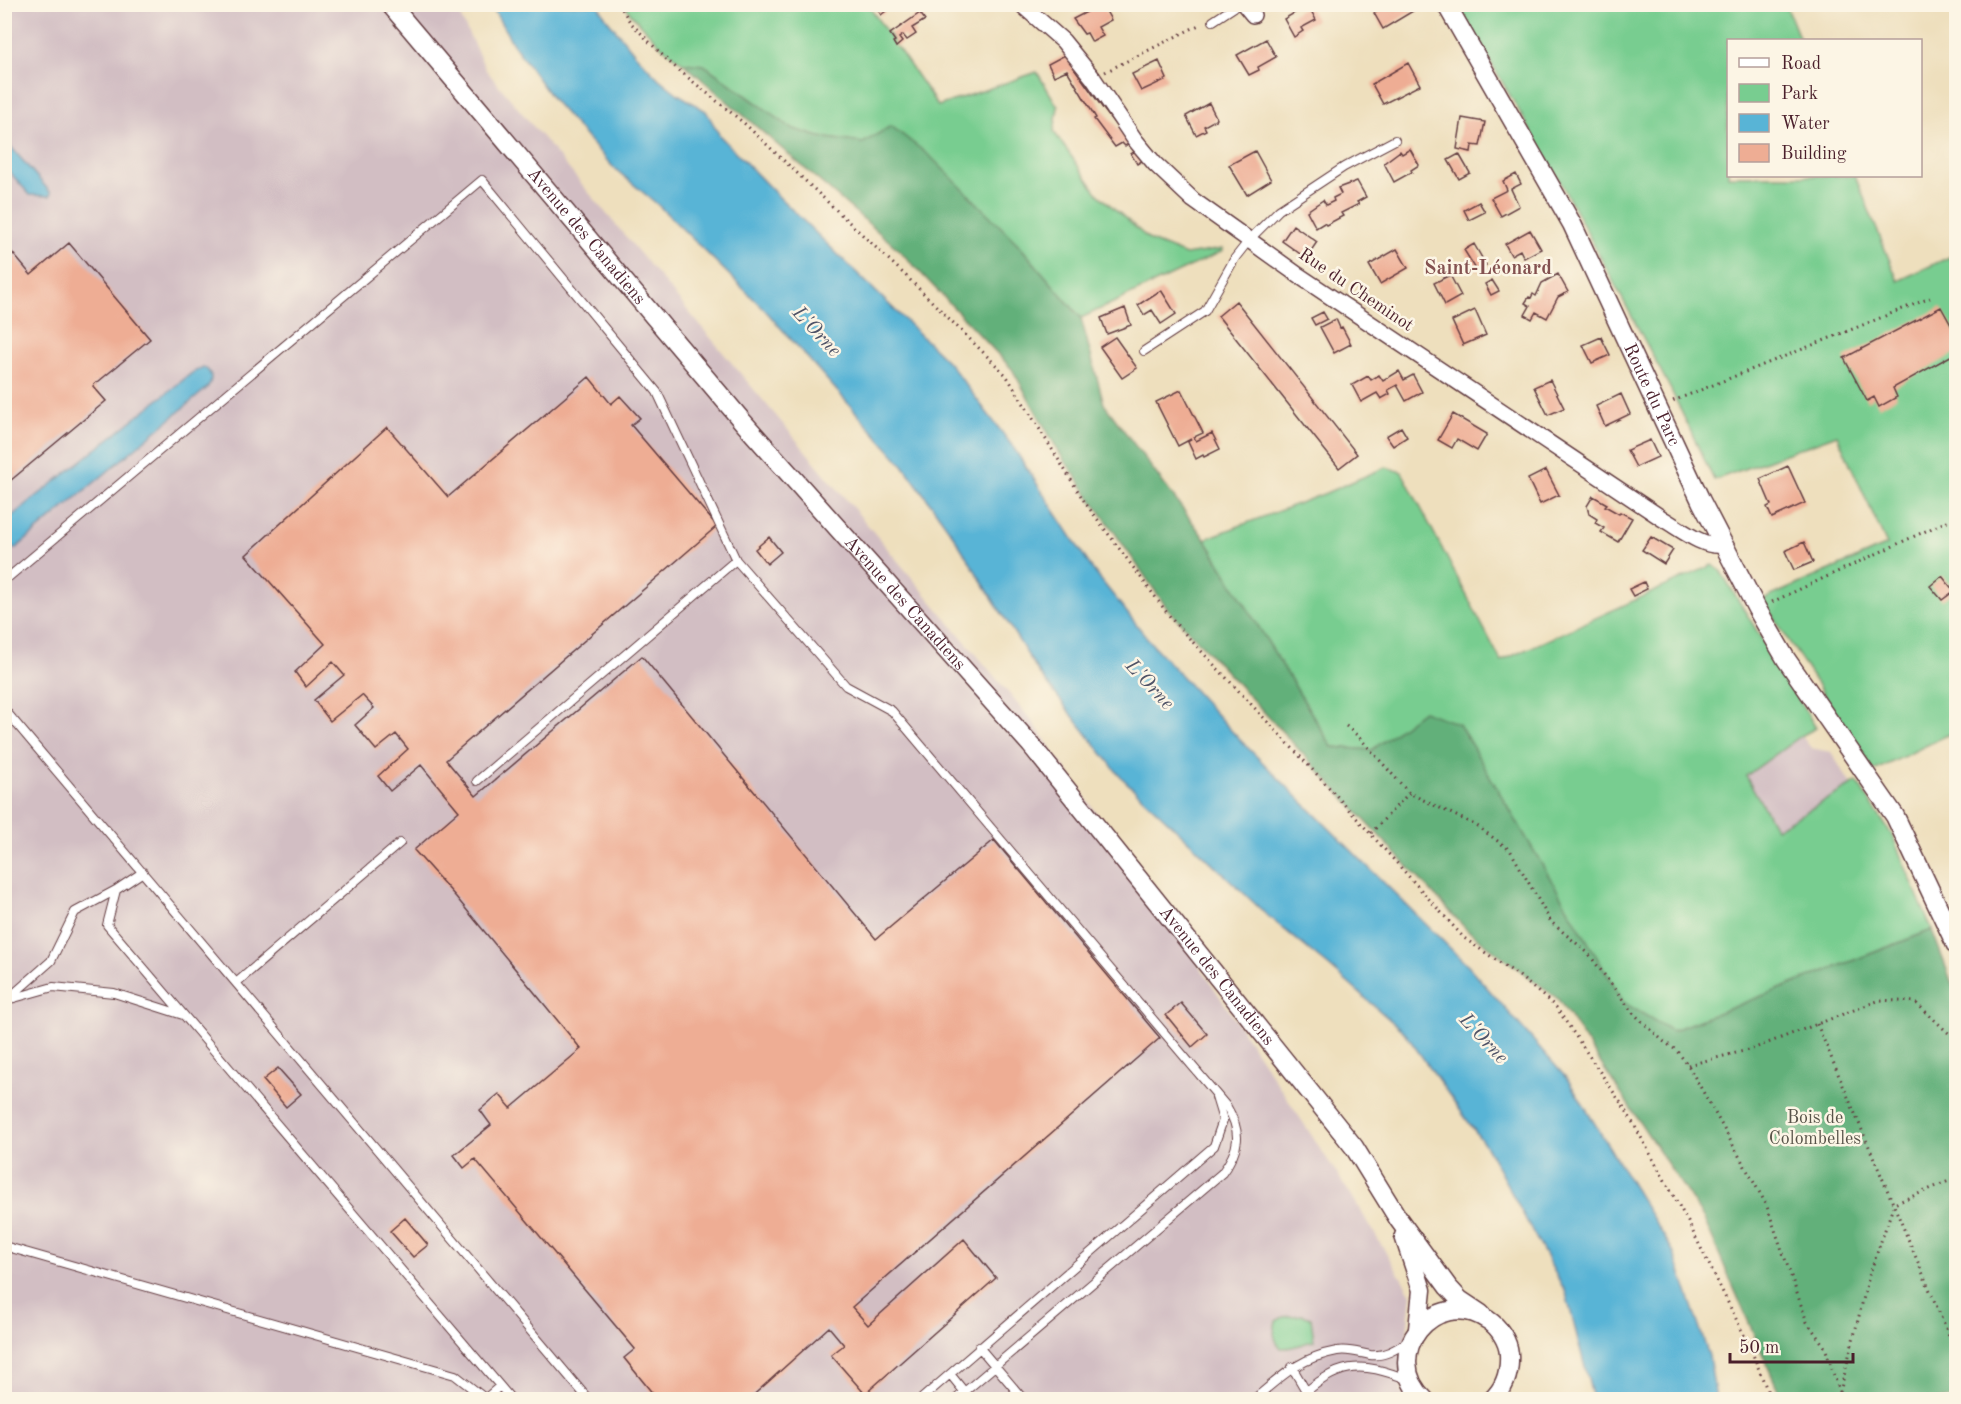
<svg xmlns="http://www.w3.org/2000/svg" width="1961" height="1404" font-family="'Old Standard TT',serif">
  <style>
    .industrial { fill: #d2bec3 }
    .green { fill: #78cd90; stroke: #61765e; stroke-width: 1.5 }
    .forest { fill: #62b07a; stroke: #566852; stroke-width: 1.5 }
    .water { fill: #58b4d6; stroke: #516a80; stroke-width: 1.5 }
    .building { fill: #eead94 }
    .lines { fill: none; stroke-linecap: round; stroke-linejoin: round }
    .service-casing { stroke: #633c41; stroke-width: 10 }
    .minor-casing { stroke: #633c41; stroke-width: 18 }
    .tertiary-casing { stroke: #633c41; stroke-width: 21 }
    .path { stroke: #633c41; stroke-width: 3; stroke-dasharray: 1.5 4.5; stroke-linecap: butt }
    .service { stroke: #fff; stroke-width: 8 }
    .minor { stroke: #fff; stroke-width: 15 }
    .tertiary { stroke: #fff; stroke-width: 18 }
    .labels { text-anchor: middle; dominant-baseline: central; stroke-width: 5; stroke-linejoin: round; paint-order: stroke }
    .street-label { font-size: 18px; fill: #4a1f2b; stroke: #fcf5e5 }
    .park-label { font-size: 18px; fill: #585349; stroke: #fcf5e5 }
    .neighbourhood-label { font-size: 20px; font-weight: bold; fill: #835150; stroke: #fcf5e5 }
    .water-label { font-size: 20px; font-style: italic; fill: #4f5367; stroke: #fcf5e5 }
  </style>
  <rect width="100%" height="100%" fill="#fcf5e5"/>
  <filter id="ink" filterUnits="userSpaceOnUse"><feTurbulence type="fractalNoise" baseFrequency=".0167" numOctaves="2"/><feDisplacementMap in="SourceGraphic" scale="12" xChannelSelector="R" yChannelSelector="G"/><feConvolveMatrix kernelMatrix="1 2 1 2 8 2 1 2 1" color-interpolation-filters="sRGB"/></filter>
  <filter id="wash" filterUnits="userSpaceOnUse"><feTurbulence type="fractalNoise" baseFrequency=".008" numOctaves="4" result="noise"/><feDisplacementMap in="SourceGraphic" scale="24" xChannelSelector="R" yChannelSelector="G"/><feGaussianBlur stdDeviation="1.35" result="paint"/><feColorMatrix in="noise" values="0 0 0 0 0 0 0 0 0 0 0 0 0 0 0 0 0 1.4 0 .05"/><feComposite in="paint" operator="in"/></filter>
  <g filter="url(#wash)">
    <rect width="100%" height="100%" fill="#eedfbd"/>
    <!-- industrial -->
    <path class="industrial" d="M5,5H455L486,70L1032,721L1132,864L1353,1198L1411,1294L1401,1392L1410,1399L5,1400Z
      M1801,735L1811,748L1831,752L1852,786L1776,830L1746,776Z"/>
    <!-- green -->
    <path class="green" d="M625,5H868L938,106L1037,72L1058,107L1054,132L1098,194L1151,241L1186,255L1223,249V251L1081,318L1017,243L863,143L819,137L791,128L704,65L683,63L662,47L630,13Z
      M1457,5H1786L1800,40H1728V176H1855L1898,281L1956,254V731L1874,771L1762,600L1887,545L1837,435L1714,480L1671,390L1556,174Z
      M1386,467L1402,472L1501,661L1712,565L1720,570L1816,728L1801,736L1746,776L1776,829L1857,782L1892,835L1932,930L1671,1031L1624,1003L1558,893L1423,711L1372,750L1332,747L1205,539L1326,493Z
      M1303,1315L1311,1318L1314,1341C1302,1343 1293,1349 1281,1348C1273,1339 1273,1332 1276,1321L1283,1317Z"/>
    <!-- forest -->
    <path class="forest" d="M683,63L704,65L791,128L819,137L863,143L891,126L931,157L1017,243L1081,318L1104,404L1205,539L1332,747L1372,750L1423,711L1459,724L1624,1003L1672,1031L1932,930L1956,994V1399H1782L1703,1217L1558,999L1467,930L1167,608L1060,454L1012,369L898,249Z"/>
    <!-- water -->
    <path class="water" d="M491,5H598L606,18L636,55L659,79L678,94L706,111L720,136L778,196L950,364L1013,447L1093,570L1152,644L1238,738L1469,967L1568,1080L1673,1251L1709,1356L1716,1399H1593L1566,1293L1487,1148L1405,1033L1331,968L1268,916L1120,776L1039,673L953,535L903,465L764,309L657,204L614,168L554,101L513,44Z
      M4,139L51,193L50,196L30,195L5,167Z
      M203,367C213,372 213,381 206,389L15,549L5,544V522L8,519L192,373Z"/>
    <g id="blocks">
      <!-- building -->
      <path class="building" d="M874,4H885L882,6L886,11L881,15Z
        M1102,4L1111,20L1098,27L1103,36L1092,42L1087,33L1084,34L1073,19Z
        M1389,4H1409L1413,11L1383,29L1374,13Z
        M1308,5L1316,20L1301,28L1303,31L1294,37L1284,19Z
        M920,13L925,20L912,28L916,34L907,40L903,35L899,38L902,42L896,47L893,42L895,41L890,34Z
        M1266,39L1276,57L1258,67L1259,70L1249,75L1237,55Z
        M1065,55L1104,110L1129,143L1125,146L1122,143L1115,147L1094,119L1096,118L1067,70L1054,76L1048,64Z
        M1159,61L1167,79L1141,91L1132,74Z
        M1408,63L1420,85L1383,104L1372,84Z
        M1209,103L1217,119L1204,126L1206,130L1196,135L1186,116Z
        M1462,118L1485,122L1480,146L1472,145L1471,152L1457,149Z
        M1410,149L1419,165L1411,170L1412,172L1394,182L1384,163L1400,151L1402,154Z
        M1135,151L1142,161L1137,164L1131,154Z
        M1255,151L1271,180L1247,195L1229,165Z
        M1459,154L1470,173L1459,179L1448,160Z
        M1516,174L1521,184L1511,189L1519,206L1501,216L1491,198L1507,190L1503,181Z
        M1357,181L1366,197L1357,202L1359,204L1341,213L1343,216L1326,225L1324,223L1316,228L1307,211L1323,200L1326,205L1334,201L1333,198L1341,194L1338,188Z
        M1479,202L1485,212L1469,220L1464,210Z
        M1293,225L1317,242L1306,258L1282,241Z
        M1530,230L1541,249L1524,258L1520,250L1511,255L1505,244Z
        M4,243L31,275L69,243L150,339L93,386L106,401L4,486Z
        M1474,244L1486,265L1477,271L1464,250Z
        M1397,249L1408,268L1380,284L1369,265Z
        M1558,274L1568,292L1558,297L1547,318L1536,312L1532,319L1525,315L1530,306L1525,303L1529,297L1531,298L1533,294L1536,296L1542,283Z
        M1450,275L1461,296L1445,305L1434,283Z
        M1492,280L1499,291L1491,295L1485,284Z
        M1161,290L1176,314L1161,324L1152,310L1144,315L1138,305Z
        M1236,301L1357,454L1339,468L1218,316Z
        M1941,307L1956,334V353L1893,388L1897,397L1879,407L1874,397L1867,401L1844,358Z
        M1125,308L1131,325L1107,334L1101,318Z
        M1475,310L1486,335L1463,345L1452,321Z
        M1323,312L1327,319L1315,325L1311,318Z
        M1336,319L1340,328L1342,327L1351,344L1334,353L1320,327Z
        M1115,337L1137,368L1122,378L1100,347Z
        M1601,337L1610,355L1592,363L1583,345Z
        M1399,371L1404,380L1413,375L1422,392L1406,401L1397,385L1388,390L1390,394L1381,399L1377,393L1361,402L1352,385L1368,376L1371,380L1379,375L1383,381Z
        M589,377L611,404L620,396L640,418L631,425L717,526L446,760L476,796L642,656L876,939L994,840L1160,1038L852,1307L868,1325L964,1239L996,1278L865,1394L831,1355L844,1345L829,1327L748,1400H658L624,1358L635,1349L475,1159L464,1168L454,1155L491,1125L480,1110L494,1098L499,1094L511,1108L581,1049L456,897L414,850L459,811L421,765L390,791L378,776L408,749L396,734L376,750L355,725L374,708L362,695L330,721L314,700L344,675L333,662L306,687L295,672L325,644L246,555L387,427L448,497Z
        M1550,380L1564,408L1548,415L1534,387Z
        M1181,390L1203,433L1194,437L1196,441L1212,433L1220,449L1204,457L1203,455L1196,459L1188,442L1191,439L1178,446L1156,402Z
        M1621,394L1630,414L1605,426L1596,406Z
        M1453,414L1487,434L1477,451L1457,439L1452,448L1438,440Z
        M1401,427L1407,437L1393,446L1386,436Z
        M1650,440L1658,457L1636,467L1627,450Z
        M1788,466L1805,503L1772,518L1767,507L1771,505L1760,479Z
        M1546,470L1559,495L1540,504L1528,479Z
        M1593,496L1607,504L1605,506L1619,514L1620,512L1632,518L1618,542L1601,532L1604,528L1595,523L1597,519L1589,514L1587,506Z
        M769,537L781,552L767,564L755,549Z
        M1651,537L1673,550L1664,564L1642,550Z
        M1804,542L1813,562L1794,570L1785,551Z
        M1942,576L1954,591L1942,600L1930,586Z
        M1644,582L1647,589L1633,596L1629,589Z
        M1181,1003L1207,1034L1192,1047L1166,1015Z
        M278,1068L301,1094L286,1107L263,1080Z
        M405,1218L428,1245L413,1257L390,1231Z"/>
    </g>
  </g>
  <g filter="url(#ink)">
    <use href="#blocks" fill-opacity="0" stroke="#633c41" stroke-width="1.5"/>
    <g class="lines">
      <defs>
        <path id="service" d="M1213,21L1239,4
          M1144,351L1205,311L1235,258L1250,239L1279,210L1344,167L1395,140
          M4,581L482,180L657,392L736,560L846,686L892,711L1227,1107C1242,1132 1240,1149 1222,1173L955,1400
          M4,709L589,1400
          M477,781L736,560
          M143,872L116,890L107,925L512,1400
          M236,983L400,843
          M9,998L51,961L75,912L116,890
          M7,1000L53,987L114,993L183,1015
          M4,1246L455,1375L487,1400
          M979,1347L1024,1400
          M1292,1367L1306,1391
          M950,1374L1214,1146L1223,1120L1216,1097
          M4,1396L16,1400
          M486,1398L500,1386
          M920,1400L950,1374L971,1400
          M1253,1400C1282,1376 1299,1358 1337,1351C1349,1349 1359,1353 1370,1355C1384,1357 1397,1349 1408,1341
          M1297,1400C1338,1362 1359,1360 1409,1380"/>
        <path id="minor" d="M1021,4L1063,41L1093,78L1135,140L1155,164L1193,200L1298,275L1663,519C1679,528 1703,548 1722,545
          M1244,4L1253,15"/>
        <g id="tertiary">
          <path id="s1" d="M390,4L743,422L1031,745L1354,1147L1399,1220L1448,1287L1460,1300L1481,1314"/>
          <path id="s2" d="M1446,4L1572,224L1701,501L1757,609L1786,659L1895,816L1956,945"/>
          <path d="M1404,1236L1422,1290L1418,1329"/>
          <path d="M1425,1400C1377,1356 1435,1284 1488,1320C1499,1327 1508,1341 1509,1354C1510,1372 1505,1388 1492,1400"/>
        </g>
      </defs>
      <!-- service casing -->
      <use href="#service" class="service-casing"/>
      <!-- minor casing -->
      <use href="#minor" class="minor-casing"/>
      <!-- tertiary casing -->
      <use href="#tertiary" class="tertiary-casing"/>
      <!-- path -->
      <path class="path" d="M619,4L630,22L669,62L745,124L904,274L1006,375L1086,504L1174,622L1325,783L1464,938L1518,975L1556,1007L1627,1112L1688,1222L1750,1347L1771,1400
        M1105,72L1201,24
        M1673,401L1930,298
        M1772,602L1956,517
        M1346,726L1359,737L1409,793L1477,826L1510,850L1551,922L1588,953L1632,1012L1663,1041L1676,1050L1688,1065L1766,1204L1807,1322L1825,1347L1842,1400
        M1371,833L1409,793
        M1817,1024L1956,1352
        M1688,1065L1752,1049L1880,1000L1915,1002L1956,1040
        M1840,1392L1869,1276L1894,1204L1956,1178"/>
      <!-- service -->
      <use href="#service" class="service"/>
      <!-- minor -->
      <use href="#minor" class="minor"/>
      <!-- tertiary -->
      <use href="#tertiary" class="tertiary"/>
    </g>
  </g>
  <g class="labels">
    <!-- street labels -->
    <g class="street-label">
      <text stroke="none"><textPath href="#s1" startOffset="304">Avenue des Canadiens</textPath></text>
      <text transform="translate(1356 290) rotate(34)">Rue du Cheminot</text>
      <text stroke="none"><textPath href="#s2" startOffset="442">Route du Parc</textPath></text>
      <text stroke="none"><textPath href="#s1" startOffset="790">Avenue des Canadiens</textPath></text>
      <text stroke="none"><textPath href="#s1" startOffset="1276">Avenue des Canadiens</textPath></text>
    </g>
    <!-- park labels -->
    <g class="park-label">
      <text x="1815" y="1118">Bois de<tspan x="1815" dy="21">Colombelles</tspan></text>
    </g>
    <!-- neighbourhood labels -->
    <g class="neighbourhood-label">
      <text x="1488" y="269">Saint-Léonard</text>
    </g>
    <!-- water labels -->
    <g class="water-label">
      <text transform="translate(816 332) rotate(47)">L'Orne</text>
      <text transform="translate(1149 685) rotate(47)">L'Orne</text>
      <text transform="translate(1483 1039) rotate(47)">L'Orne</text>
    </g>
  </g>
  <!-- margin -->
  <rect width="1961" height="1404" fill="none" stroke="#fcf5e5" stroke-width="24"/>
  <!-- legend -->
  <rect x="1727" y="39" width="195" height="138" fill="#fcf5e5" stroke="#b59f9b" stroke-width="1.5"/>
  <rect x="1739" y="58" width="30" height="9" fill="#ffffff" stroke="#b59f9b" stroke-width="1.5"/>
  <text x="1781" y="69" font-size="18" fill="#4a1f2b">Road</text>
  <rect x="1739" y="84" width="30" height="18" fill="#78cd90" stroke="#b59f9b" stroke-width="1.5"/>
  <text x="1781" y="99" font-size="18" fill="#4a1f2b">Park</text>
  <rect x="1739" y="114" width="30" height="18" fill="#58b4d6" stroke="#b59f9b" stroke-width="1.5"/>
  <text x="1781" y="129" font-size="18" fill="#4a1f2b">Water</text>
  <rect x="1739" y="144" width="30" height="18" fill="#eead94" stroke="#b59f9b" stroke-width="1.5"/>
  <text x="1781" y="159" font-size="18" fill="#4a1f2b">Building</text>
  <!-- scale -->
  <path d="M1730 1353v9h123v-9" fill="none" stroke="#4a1f2b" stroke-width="3"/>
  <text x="1739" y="1353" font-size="18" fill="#4a1f2b" stroke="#fcf5e5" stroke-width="4.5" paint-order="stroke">50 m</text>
</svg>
